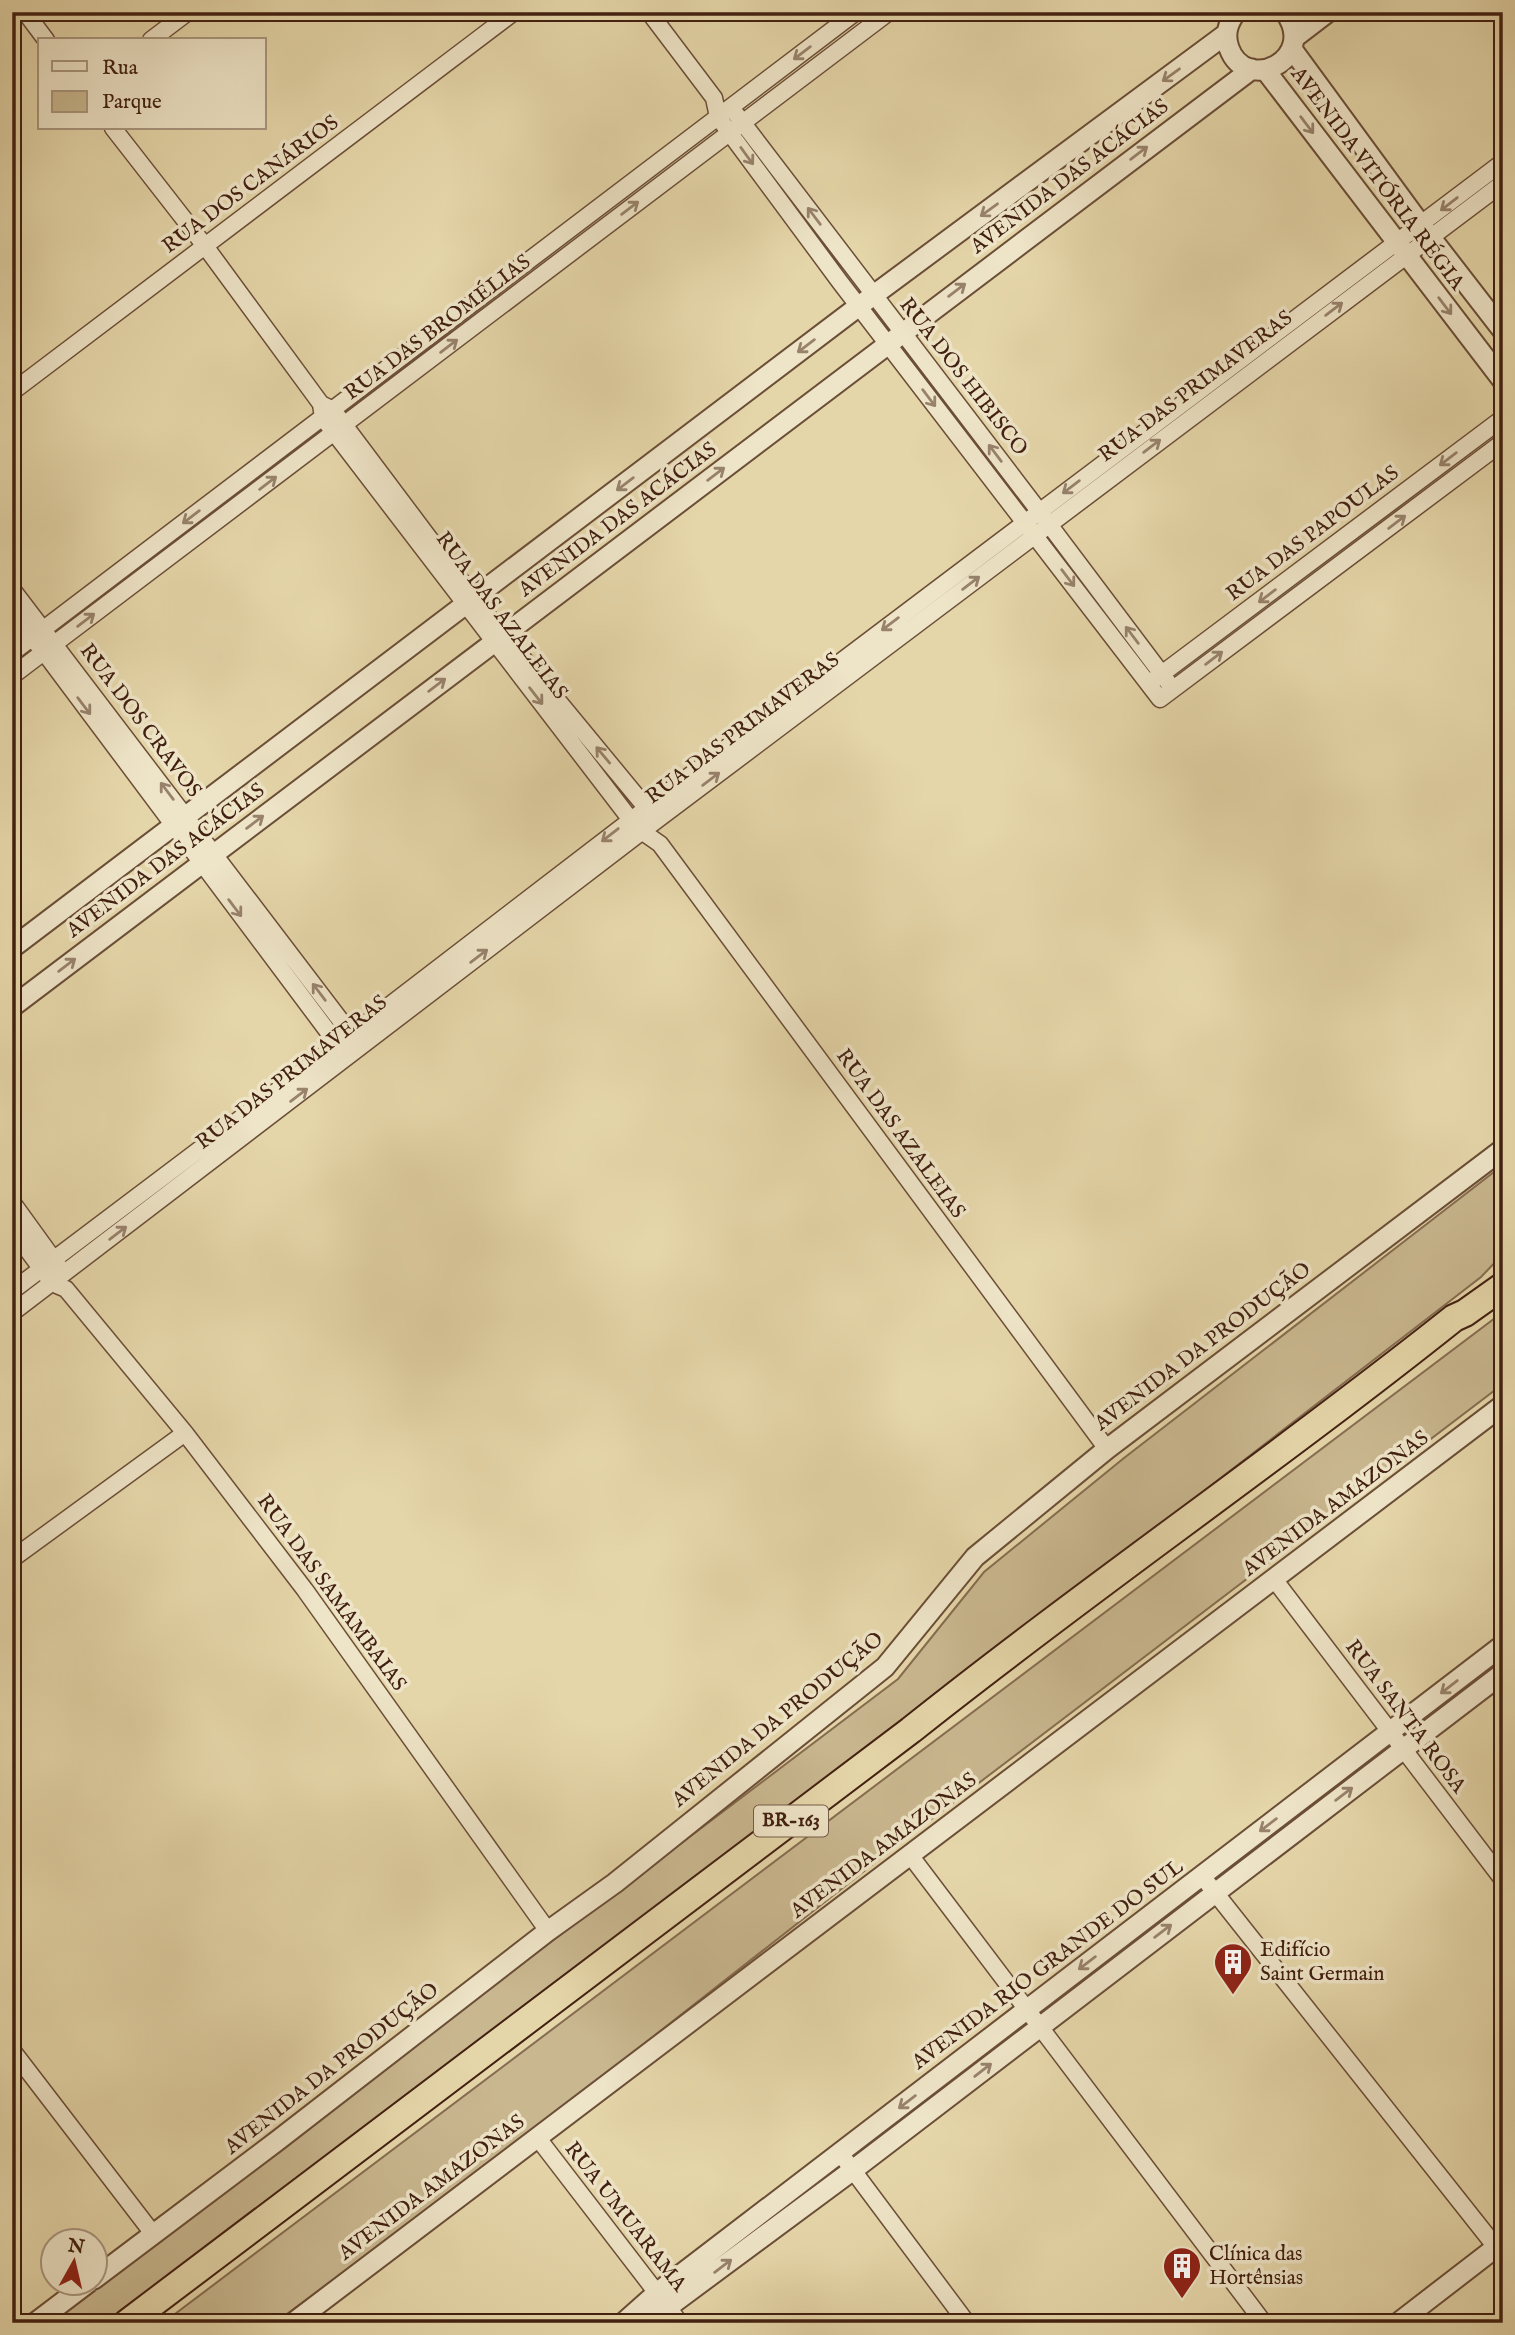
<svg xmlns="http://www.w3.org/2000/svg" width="1515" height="2335" font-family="'IM FELL English',serif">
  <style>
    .green { fill: #c9b78f; stroke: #866c50; stroke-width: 2 }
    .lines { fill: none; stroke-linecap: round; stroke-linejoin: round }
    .minor-casing { stroke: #6b4e37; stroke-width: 19 }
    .tertiary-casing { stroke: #6b4e37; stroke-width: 23 }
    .trunk-casing { stroke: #422011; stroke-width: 30 }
    .minor { stroke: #eee4c7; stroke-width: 16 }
    .tertiary { stroke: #eee4c7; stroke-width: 19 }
    .trunk { stroke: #e5d6a9; stroke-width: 26 }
    .oneway { stroke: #98826c }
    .labels { text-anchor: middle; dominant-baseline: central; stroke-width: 7; stroke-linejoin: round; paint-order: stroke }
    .shield { fill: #eee4c7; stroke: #765b48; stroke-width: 2 }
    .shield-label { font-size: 19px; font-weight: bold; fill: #422011 }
    .street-label { font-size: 21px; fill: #422011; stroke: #eee4c7 }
    .poi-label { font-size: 21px; fill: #422011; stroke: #eee4c7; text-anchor: start }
  </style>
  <rect width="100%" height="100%" fill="#e5d6a9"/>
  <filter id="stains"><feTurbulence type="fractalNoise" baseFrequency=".00286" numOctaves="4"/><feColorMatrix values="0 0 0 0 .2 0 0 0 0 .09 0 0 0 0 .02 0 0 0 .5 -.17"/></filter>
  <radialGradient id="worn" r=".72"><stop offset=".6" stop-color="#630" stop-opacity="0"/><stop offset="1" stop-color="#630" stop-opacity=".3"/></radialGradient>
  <!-- green -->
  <path class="green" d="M1503,1165V1254L1481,1277L976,1667L110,2323H48L898,1679L984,1572L1124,1458Z
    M1503,1312V1384L896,1846L533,2131L275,2323H163Z"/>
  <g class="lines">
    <defs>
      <path id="minor" d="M25,12L46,40
        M649,12L714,98L718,117L840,282L1160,699L1503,442
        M151,40L188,12
        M736,114L1039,511L1173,689
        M113,128L205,246L321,404L333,410L483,610L653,816
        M12,392L514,12
        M321,404L323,418L637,828L660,844L1107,1449
        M12,589L357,1042
        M12,614L44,652L344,1053
        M12,653L856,12
        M12,676L889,12
        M1155,679L1503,418
        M12,1202L59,1267
        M12,1229L52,1283L66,1289L185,1433L305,1590L548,1931
        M12,1291L338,1045L631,820L1503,162
        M12,1313L657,820L1503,183
        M12,1559L185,1433
        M1274,1579L1503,1880
        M910,1855L1264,2323
        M1202,1876L1503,2256
        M12,2050L154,2235
        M537,2137L680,2323
        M840,2153L967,2323"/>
      <path id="tertiary" d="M1236,12C1228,23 1224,34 1229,48C1246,95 1319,59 1285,12
        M1294,38L1328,12
        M1292,49L1421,225L1503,331
        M1266,71L1503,381
        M12,948L859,306L1226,34
        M12,1007L1252,69
        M94,2279L277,2141L548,1931L615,1883L885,1667L975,1557L1107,1449L1503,1149
        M35,2323L89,2282
        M293,2323L1503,1405
        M623,2323L658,2292L1503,1645
        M643,2323L668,2307L853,2170L1503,1673
        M1398,2323L1503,2242"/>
      <path id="trunk" d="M127,2323L911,1730C1089,1588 1276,1460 1454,1318L1465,1313L1503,1286"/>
    </defs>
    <!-- minor casing -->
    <use href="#minor" class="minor-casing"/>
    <!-- tertiary casing -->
    <use href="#tertiary" class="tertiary-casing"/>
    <!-- trunk casing -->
    <use href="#trunk" class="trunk-casing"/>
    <!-- minor -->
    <use href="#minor" class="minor"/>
    <!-- tertiary -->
    <use href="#tertiary" class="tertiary"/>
    <!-- trunk -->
    <use href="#trunk" class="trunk"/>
  </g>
  <!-- one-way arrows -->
  <defs><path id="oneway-shaft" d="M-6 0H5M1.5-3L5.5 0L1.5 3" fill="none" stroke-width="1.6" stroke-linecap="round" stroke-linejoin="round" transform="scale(1.75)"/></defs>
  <g class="oneway">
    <use href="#oneway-shaft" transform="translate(802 53) rotate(143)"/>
    <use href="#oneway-shaft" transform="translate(1171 75) rotate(144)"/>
    <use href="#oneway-shaft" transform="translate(1307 125) rotate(53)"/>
    <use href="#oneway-shaft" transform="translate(1139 153) rotate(-37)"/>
    <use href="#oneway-shaft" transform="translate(747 156) rotate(54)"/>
    <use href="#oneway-shaft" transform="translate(1449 204) rotate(142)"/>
    <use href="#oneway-shaft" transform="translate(630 208) rotate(-37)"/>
    <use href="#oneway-shaft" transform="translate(989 210) rotate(144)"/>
    <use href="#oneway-shaft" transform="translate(814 216) rotate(-127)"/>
    <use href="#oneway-shaft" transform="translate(957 290) rotate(-37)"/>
    <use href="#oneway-shaft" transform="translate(1445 306) rotate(53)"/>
    <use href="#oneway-shaft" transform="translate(1334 309) rotate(-37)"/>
    <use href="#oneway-shaft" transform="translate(449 346) rotate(-37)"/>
    <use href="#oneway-shaft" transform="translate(806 346) rotate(143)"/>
    <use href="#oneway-shaft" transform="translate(929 398) rotate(53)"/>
    <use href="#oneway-shaft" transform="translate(1152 446) rotate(-37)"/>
    <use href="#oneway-shaft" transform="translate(995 453) rotate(-127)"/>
    <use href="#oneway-shaft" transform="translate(1448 459) rotate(143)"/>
    <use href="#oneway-shaft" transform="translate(716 474) rotate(-37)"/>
    <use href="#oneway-shaft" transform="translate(268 483) rotate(-37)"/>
    <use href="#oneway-shaft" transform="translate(625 484) rotate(143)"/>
    <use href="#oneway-shaft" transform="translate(1071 487) rotate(143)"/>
    <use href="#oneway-shaft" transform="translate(191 517) rotate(143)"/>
    <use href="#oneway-shaft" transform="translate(1397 522) rotate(-37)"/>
    <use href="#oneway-shaft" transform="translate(1068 578) rotate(53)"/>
    <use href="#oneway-shaft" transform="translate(971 583) rotate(-37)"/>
    <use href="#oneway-shaft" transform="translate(1267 596) rotate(143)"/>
    <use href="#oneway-shaft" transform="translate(86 620) rotate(-37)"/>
    <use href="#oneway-shaft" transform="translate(890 624) rotate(143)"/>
    <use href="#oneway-shaft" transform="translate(1132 635) rotate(-127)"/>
    <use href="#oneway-shaft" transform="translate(1214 658) rotate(-37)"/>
    <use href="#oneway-shaft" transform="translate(437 685) rotate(-37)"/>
    <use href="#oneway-shaft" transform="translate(536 696) rotate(52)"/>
    <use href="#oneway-shaft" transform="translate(84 706) rotate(53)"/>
    <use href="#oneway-shaft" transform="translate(603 755) rotate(-130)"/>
    <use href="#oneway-shaft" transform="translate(711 779) rotate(-37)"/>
    <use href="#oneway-shaft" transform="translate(167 791) rotate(-127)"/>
    <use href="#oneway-shaft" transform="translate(255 822) rotate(-37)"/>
    <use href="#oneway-shaft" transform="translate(610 835) rotate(142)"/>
    <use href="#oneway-shaft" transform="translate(235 908) rotate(53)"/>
    <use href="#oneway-shaft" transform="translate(479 956) rotate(-37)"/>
    <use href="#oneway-shaft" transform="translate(67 965) rotate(-37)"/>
    <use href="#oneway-shaft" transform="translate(319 992) rotate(-127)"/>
    <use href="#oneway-shaft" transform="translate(299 1095) rotate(-37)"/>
    <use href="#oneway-shaft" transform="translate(118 1233) rotate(-37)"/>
    <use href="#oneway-shaft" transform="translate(1449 1687) rotate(142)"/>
    <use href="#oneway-shaft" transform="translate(1344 1794) rotate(-37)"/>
    <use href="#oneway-shaft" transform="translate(1268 1825) rotate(143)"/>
    <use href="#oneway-shaft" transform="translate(1163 1931) rotate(-37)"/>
    <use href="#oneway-shaft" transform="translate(1087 1963) rotate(143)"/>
    <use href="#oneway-shaft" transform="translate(983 2070) rotate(-38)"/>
    <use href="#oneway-shaft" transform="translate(907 2102) rotate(143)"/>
    <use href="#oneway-shaft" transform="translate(723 2266) rotate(-37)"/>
  </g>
  <!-- icons -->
  <defs>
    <symbol id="building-pin" viewBox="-11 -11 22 30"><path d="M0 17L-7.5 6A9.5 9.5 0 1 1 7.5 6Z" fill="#8f2418" stroke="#eee4c7"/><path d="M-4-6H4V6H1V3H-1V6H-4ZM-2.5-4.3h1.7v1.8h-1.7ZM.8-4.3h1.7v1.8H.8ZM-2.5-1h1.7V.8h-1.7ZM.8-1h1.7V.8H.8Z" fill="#fff"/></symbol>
  </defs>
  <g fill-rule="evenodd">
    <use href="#building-pin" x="1211" y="1940" width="44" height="60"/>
    <use href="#building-pin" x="1160" y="2244" width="44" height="60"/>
  </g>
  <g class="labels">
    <!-- shield labels -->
    <rect class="shield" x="754" y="1805.5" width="74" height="31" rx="5"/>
    <g class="shield-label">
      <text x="791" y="1821">BR-163</text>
    </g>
    <!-- street labels -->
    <g class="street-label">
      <text transform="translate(1070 177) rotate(-37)">AVENIDA DAS ACÁCIAS</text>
      <text transform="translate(1377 179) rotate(53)">AVENIDA VITÓRIA RÉGIA</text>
      <text transform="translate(251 185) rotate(-37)">RUA DOS CANÁRIOS</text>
      <text transform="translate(438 328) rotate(-37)">RUA DAS BROMÉLIAS</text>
      <text transform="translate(963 377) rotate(52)">RUA DOS HIBISCO</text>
      <text transform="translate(1196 387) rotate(-37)">RUA DAS PRIMAVERAS</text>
      <text transform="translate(618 520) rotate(-37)">AVENIDA DAS ACÁCIAS</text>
      <text transform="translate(1313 534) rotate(-37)">RUA DAS PAPOULAS</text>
      <text transform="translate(501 616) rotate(53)">RUA DAS AZALEIAS</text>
      <text transform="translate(140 721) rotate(53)">RUA DOS CRAVOS</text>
      <text transform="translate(743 729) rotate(-37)">RUA DAS PRIMAVERAS</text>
      <text transform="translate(166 861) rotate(-37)">AVENIDA DAS ACÁCIAS</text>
      <text transform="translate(292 1073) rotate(-38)">RUA DAS PRIMAVERAS</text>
      <text transform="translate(900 1134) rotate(54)">RUA DAS AZALEIAS</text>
      <text transform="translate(1203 1347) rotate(-37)">AVENIDA DA PRODUÇÃO</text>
      <text transform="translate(1336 1504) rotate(-37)">AVENIDA AMAZONAS</text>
      <text transform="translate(331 1593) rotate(54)">RUA DAS SAMAMBAIAS</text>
      <text transform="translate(1405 1717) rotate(53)">RUA SANTA ROSA</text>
      <text transform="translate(778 1720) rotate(-39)">AVENIDA DA PRODUÇÃO</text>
      <text transform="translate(884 1846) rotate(-37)">AVENIDA AMAZONAS</text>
      <text transform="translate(1048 1965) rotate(-37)">AVENIDA RIO GRANDE DO SUL</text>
      <text transform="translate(332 2069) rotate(-38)">AVENIDA DA PRODUÇÃO</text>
      <text transform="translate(432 2188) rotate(-37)">AVENIDA AMAZONAS</text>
      <text transform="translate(625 2217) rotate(52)">RUA UMUARAMA</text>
    </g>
    <!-- poi labels -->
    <g class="poi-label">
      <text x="1260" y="1950">Edifício<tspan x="1260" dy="24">Saint Germain</tspan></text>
      <text x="1209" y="2254">Clínica das<tspan x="1209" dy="24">Hortênsias</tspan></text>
    </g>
  </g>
  <!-- margin -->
  <rect width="1515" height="2335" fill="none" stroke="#e5d6a9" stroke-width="42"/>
  <rect x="14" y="14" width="1487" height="2307" fill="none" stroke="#422011" stroke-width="3.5"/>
  <rect x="21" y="21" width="1473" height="2293" fill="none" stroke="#422011" stroke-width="2"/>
  <!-- legend -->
  <rect x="38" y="38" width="228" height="91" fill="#eee4c7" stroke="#a9967e" stroke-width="2"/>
  <rect x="52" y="61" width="35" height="10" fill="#eee4c7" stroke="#a9967e" stroke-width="2"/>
  <text x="102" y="74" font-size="21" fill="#422011">Rua</text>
  <rect x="52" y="91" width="35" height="21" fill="#c9b78f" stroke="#a9967e" stroke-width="2"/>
  <text x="102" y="108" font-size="21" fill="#422011">Parque</text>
  <!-- north arrow -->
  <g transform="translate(74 2262) rotate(8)"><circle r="33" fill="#eee4c7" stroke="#a9967e" stroke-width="2"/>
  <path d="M0-5L12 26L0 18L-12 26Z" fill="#8f2418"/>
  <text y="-10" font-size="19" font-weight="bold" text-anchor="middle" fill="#422011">N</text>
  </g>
  <rect width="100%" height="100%" filter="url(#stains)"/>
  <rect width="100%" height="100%" fill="url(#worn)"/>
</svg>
